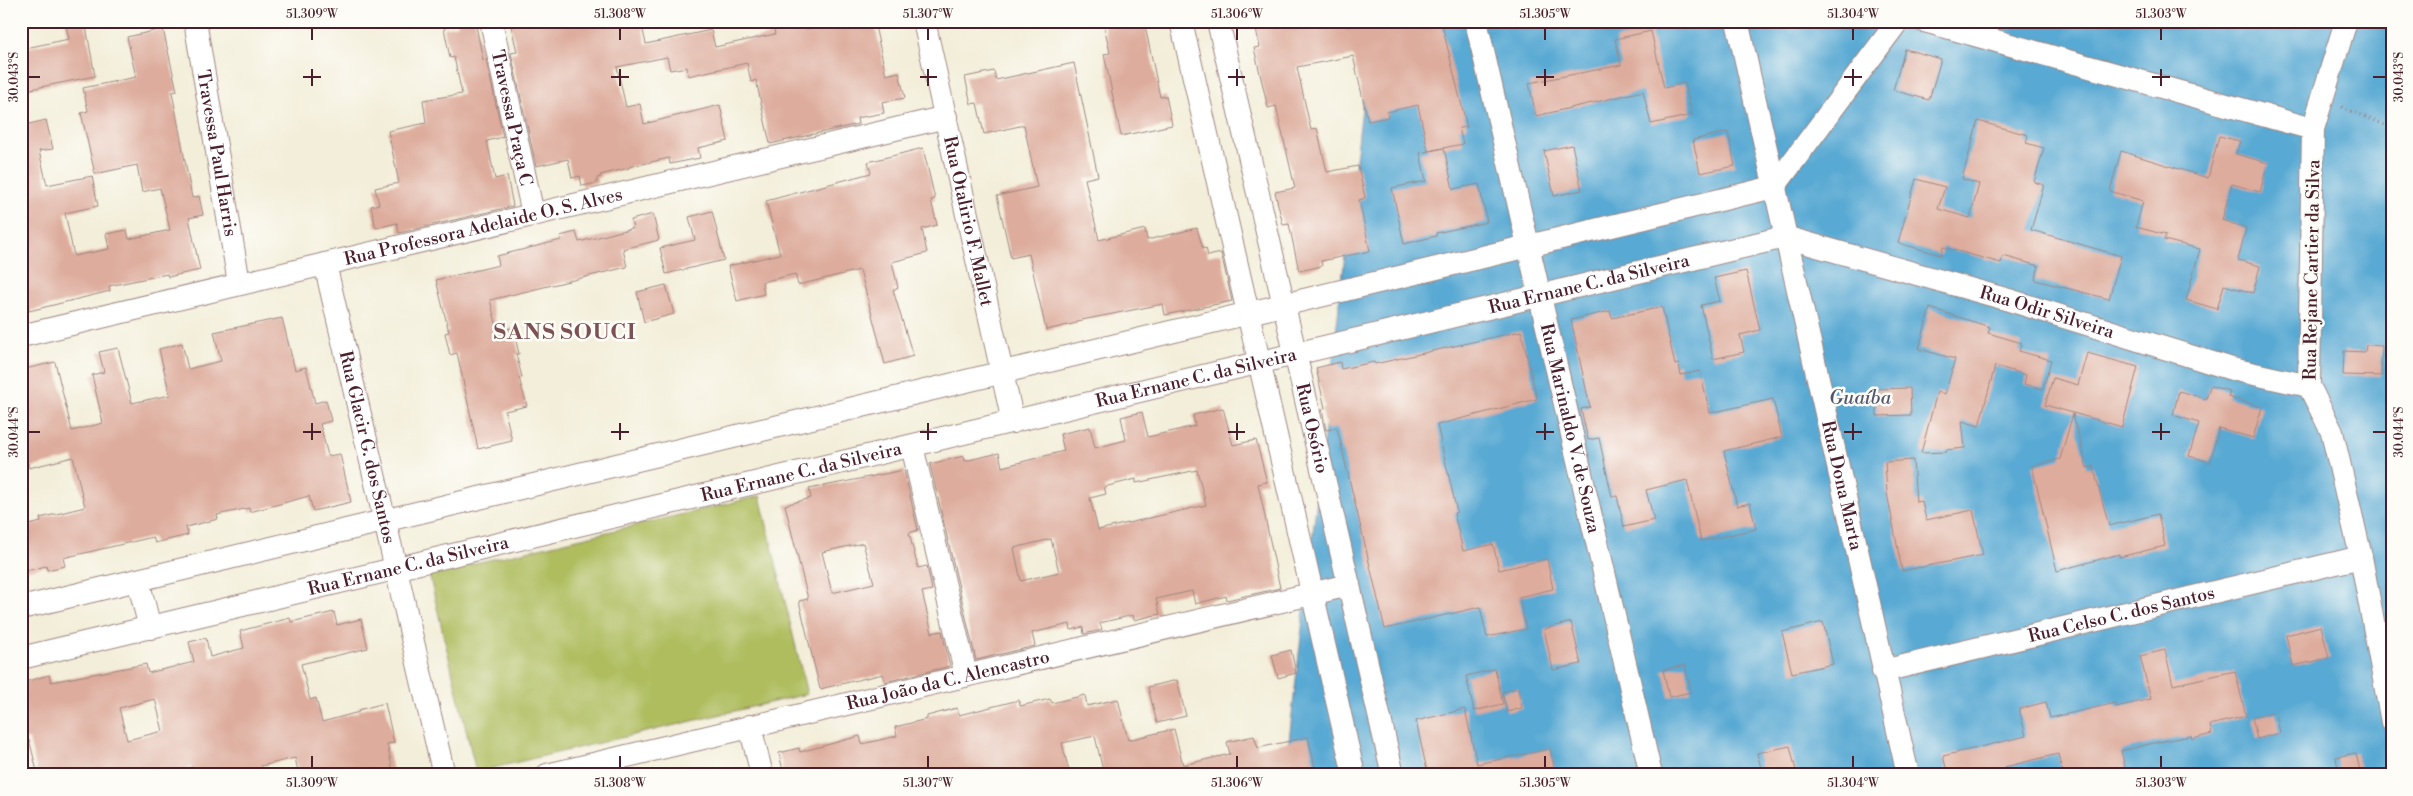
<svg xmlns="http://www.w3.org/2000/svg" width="2413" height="796" font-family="'Libre Bodoni',serif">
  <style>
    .green { fill: #afbd5f; stroke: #7c6e45 }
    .water { fill: #58a9d3; stroke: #51647f }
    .building { fill: #ddac9c; fill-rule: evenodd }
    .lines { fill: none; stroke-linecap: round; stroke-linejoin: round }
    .minor-casing { stroke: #9e8682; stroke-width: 24 }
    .path { stroke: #9e8682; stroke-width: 3; stroke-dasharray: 1 4; stroke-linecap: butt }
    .minor { stroke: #fff; stroke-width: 22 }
    .ticks { fill: none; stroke: #4a1f2b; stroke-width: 2 }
    .labels { text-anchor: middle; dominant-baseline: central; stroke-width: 5; stroke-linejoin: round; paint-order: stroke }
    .street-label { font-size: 18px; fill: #4a1f2b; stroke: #fdfcf7 }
    .water-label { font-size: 19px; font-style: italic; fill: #50566e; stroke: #fdfcf7 }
    .district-label { font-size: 22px; font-weight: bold; letter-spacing: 1px; fill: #7d5053; stroke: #fdfcf7 }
    .neatline { fill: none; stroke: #4a1f2b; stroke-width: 2 }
    .ticks-label { font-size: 12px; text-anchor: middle; fill: #4a1f2b }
  </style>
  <rect width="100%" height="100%" fill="#fdfcf7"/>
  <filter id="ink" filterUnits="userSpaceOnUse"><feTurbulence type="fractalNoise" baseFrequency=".02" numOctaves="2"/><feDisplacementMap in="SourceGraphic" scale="10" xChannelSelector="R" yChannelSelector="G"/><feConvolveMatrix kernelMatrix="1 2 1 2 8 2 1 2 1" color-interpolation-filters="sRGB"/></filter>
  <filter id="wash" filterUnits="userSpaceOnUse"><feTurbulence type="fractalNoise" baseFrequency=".0096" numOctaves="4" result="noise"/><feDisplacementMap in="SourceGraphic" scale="20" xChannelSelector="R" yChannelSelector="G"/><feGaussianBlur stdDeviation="1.12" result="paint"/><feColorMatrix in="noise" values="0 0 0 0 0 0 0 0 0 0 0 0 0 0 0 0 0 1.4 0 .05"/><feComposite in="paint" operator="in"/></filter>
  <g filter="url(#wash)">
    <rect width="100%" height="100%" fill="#f3eed9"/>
    <!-- green -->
    <path class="green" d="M760,496L807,694L476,772L429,574Z"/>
    <!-- water -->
    <path class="water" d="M1372,21H2392V775H1285Z"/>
    <g id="blocks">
      <!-- building -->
      <path class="building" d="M65,21H85L95,76L21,91V49L69,39Z
        M457,21H475L483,60L486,59L503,137L487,141L495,179L507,176L513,206L399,233L397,223L376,228L371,206L379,204L375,188L399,183L388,131L426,123L423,100L462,94L454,57L450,58L444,28L458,25Z
        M510,21H641L646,44L711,30L715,47L775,34L772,21H804L806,29L843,21H871L872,26H875L886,75L899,72L905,98L882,102L884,113L857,118L858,124L770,144L756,80L751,82L747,63L688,76L687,67L670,70L667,57L617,67L626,107L640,104L644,124L720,105L728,141L698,148L700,158L670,164L669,158L629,167V168L600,175L601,177L597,178V183L582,186L580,176L572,178L568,159L536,166L511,53L517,52Z
        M1103,21H1144L1160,97L1166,96L1172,125L1121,136L1104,54L1110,53Z
        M1254,21H1346L1347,27L1375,21H1441L1467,127L1459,128L1463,144L1428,151L1418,105L1387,112L1388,117L1368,121L1353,56L1297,67L1311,130L1317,128L1327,172L1358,166L1365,198L1359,200L1370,251L1321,261L1322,266L1299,271L1289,224L1283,225L1275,192L1295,188L1276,106L1268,108L1254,48L1260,47Z
        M163,29L177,91L172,92L192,198L199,196L203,215L189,218L200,270L168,277L167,274L109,286L110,291L29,311L21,266V229L26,228L21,205V126L46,120L53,149L39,151L47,185L92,176L98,206L65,213L74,256L109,249L106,234L127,230L129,239L170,230L160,188L142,192L137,165L95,174L81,113L88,111L83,88L136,77L127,37Z
        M1651,31L1664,88L1685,83L1692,115L1651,124L1643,91L1536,116L1529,83L1621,65L1615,39Z
        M1905,49L1941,59L1929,100L1893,90Z
        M1074,63L1098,176L1085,179L1099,240L1145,229L1147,240L1197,228L1203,249L1206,248L1208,256L1221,253L1232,301L1165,315L1163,304L1077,321V323L1046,330L1029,254L1011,258L997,196L1037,187L1024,125L984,134L977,103L971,104L965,77L994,71L996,80Z
        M1978,121L2028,135L2026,143L2044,148L2034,182L2044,185L2031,230L2121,256L2109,299L2035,280L2039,266L2003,256L2001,263L1943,247L1941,255L1898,243L1916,179L1945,187L1938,209L1970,218L1979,184L1962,179Z
        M1728,132L1735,166L1700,173L1693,140Z
        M2219,136L2240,141L2236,154L2268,163L2260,192L2232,184L2222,220L2246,228L2238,260L2260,266L2253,293L2224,285L2217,309L2186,300L2200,249L2164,240L2166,235L2136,227L2143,201L2110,191L2121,151L2208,178Z
        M1572,145L1582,190L1554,196L1544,151Z
        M923,148L935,199L931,200L937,225L922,229L927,253L892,262L898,288L893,290L913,356L885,364L860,270L798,285L795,274L762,282L764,294L737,301L728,266L780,254L766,201L871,173L868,162Z
        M1444,148L1453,189L1479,184L1487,222L1436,233V236L1404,244L1392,188L1426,181L1420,153Z
        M712,211L724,260L666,274L660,248L695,240L689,217Z
        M653,214L659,240L623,249L627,267L490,300L498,331L513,328L519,354H516L522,377L519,378L527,406L505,411L512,441L478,449L457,353L450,355L445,333L449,332L436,280L499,265L497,256L561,240L560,236L576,232L579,242L633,228L631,220Z
        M1746,271L1760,330L1740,335L1744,352L1713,359L1701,305L1720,301L1714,278Z
        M666,285L674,314L644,322L637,292Z
        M1662,307L1675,365L1679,364L1681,375L1700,371L1710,413L1773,399L1782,437L1724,451L1737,506L1750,503L1756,529L1701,541L1687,480L1646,490L1654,520L1624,527L1617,496L1612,497L1599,438L1588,440L1581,409L1590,407L1571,320L1610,311L1612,318Z
        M1930,308L1990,327L1988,333L2022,343L2019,351L2051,360L2043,389L2024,384L2026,375L1995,366L1979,426L1962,421L1965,448L1946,450V452L1921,453L1937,392L1945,394L1955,359L1919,349Z
        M282,318L295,370L306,367L315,403L326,400L331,421L320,424L328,456L340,454L351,502L313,511L309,496L250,512L249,508L217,515L218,519L186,527L188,535L155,543L153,537L63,558L65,566L47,570L46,566L21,572V527L41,522L40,518L85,507L73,457L29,468L28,463L21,465V370L55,362L72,431L103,423L92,375L104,372L99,352L118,348L132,403L170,395L159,349L182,343L188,369L221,361L214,332Z
        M1521,331L1537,399L1437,425L1457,512L1454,513L1463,551L1493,544L1499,570L1547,559L1553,589L1519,597L1526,629L1487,637L1480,607L1385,629L1337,428L1326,430L1322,409L1325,408L1316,368L1340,362L1341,369L1374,362L1375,364Z
        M2366,345L2382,346L2381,376L2343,375L2344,351L2365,352Z
        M2087,353L2138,367L2122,427L2045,405L2053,378L2078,385Z
        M2210,386L2230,391L2228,397L2262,407L2253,438L2219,428L2210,462L2189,456L2199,423L2173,415L2179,391L2206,399Z
        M1910,388L1911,415L1877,416L1876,389Z
        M1223,408L1233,445L1256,440L1267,482L1258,484L1280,588L1227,600L1226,596L1195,604L1192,591L1156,599L1160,614L1134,620L1133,615L1100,623L1102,630L1084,634L1083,627L1071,630L1070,624L1032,633L1035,646L976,660L930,464L964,456L965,461L999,453L1002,467L1064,451L1060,434L1090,427L1095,448L1126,440L1121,417L1142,412L1148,437L1195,426L1193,415ZM1197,470L1206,505L1098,530L1090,498L1106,494L1104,487L1136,479V483ZM1051,539L1059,572L1021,581L1014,548Z
        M2073,414L2087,468L2093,466L2109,526L2158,514L2165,546L2119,557V554L2057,571L2032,466L2060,459Z
        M1913,460L1916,502L1922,501L1926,520L1973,510L1983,555L1902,571L1887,493L1885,462Z
        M904,470L918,530L909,533L918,568L927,566L932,590L922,592L932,633L942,631L950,666L885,682L883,674L820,689L799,601L808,599L785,505L811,498L809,489ZM863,543L874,583L832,593L822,552Z
        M334,612L337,625L361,619L368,648L301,664L310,700L316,698L322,722L359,712L358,710L385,703L394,743L387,744L394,775H299L295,758L261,766L263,775H193L192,767L158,775H38L29,739L21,740V683L49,675L51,682L146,664L148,673L194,662L189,642L206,638L210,657L244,648L240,631L290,618L291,622ZM155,699L163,731L127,740L119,708Z
        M1571,622L1581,664L1553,670L1544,629Z
        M1823,622L1833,664L1792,673L1782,632Z
        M2321,626L2329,658L2293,666L2286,635Z
        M1291,650L1296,673L1278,678L1272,655Z
        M2165,650L2173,685L2235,671L2246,716L2210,725L2212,734L2192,739L2191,736L2158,742L2121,751L2127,775H2063L2058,754L2005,767L2007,775H1948L1943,756L2026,736L2019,709L2046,702L2050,718L2115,703L2116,707L2151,699L2140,656Z
        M1685,665L1691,692L1669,697L1663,670Z
        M1495,669L1503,704L1474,711L1466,676Z
        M1177,680L1186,716L1157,723L1148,687Z
        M1518,688L1522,708L1507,712L1502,692Z
        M1085,695L1087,706L1118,699L1128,740L1174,729L1183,765L1230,754L1227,742L1254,736L1258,748L1308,737L1317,775H1104L1095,736L1062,743L1070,775H980V769L958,775H784L779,753L799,748L800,752L860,736L862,744L897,736L895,727L927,719V716L957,708L959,715L1019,700L1020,706L1050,699L1052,703Z
        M1465,709L1477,764L1550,749L1556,775H1428L1416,721Z
        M2276,712L2280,733L2257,739L2252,718Z
        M1790,746L1797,775H1763L1757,753Z
        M2356,753L2361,775H2339L2336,757Z"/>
    </g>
  </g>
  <g filter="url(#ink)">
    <use href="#blocks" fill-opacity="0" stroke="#9e8682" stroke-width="1"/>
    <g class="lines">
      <defs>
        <g id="minor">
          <path id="s1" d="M195,21L239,283"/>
          <path id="s2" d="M491,21L533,214"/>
          <path id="s3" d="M924,21L1013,422"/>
          <path d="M1181,21L1354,775"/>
          <path id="s4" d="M1218,21L1393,775"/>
          <path id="s5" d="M1476,21L1651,775"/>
          <path id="s6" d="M1737,21L1908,775"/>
          <path d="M1924,21L2313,129"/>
          <path d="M2346,21L2313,129L2309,386L2332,432L2361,557L2392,722"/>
          <path id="s7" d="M325,264L444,775"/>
          <path id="s8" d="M21,336L946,117"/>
          <path d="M912,446L966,675"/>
          <path d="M138,580L150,628"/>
          <path d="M21,608L1774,187L1898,21"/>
          <path id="s9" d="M21,658L1785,237L2009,300L2232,369L2309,386"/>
          <path id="s10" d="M1883,671L2361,557"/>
          <path d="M750,726L762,775"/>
          <path id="s11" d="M547,775L1349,585"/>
        </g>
      </defs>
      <!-- minor casing -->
      <use href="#minor" class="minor-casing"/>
      <!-- path -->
      <path class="path" d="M2342,107L2392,128"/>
      <!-- minor -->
      <use href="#minor" class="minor"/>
    </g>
  </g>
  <!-- ticks -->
  <path class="ticks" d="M312,28V40M620,28V40M928,28V40M1237,28V40M1545,28V40M1853,28V40M2161,28V40M312,69V86M620,69V86M928,69V86M1237,69V86M1545,69V86M1853,69V86M2161,69V86M28,77H40M303,77H321M611,77H629M920,77H937M1228,77H1245M1536,77H1554M1844,77H1862M2152,77H2170M2373,77H2386M312,423V440M620,423V440M928,423V440M1237,423V440M1545,423V440M1853,423V440M2161,423V440M28,432H40M303,432H321M611,432H629M920,432H937M1228,432H1245M1536,432H1554M1844,432H1862M2152,432H2170M2373,432H2386M312,756V768M620,756V768M928,756V768M1237,756V768M1545,756V768M1853,756V768M2161,756V768"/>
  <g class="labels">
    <!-- street labels -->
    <g class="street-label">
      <text stroke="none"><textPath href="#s2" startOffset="99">Travessa Praça C</textPath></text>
      <text stroke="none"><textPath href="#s1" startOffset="134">Travessa Paul Harris</textPath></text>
      <text stroke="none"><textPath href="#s3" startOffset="205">Rua Otalirio F. Mallet</textPath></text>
      <text stroke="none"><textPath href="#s8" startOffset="475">Rua Professora Adelaide O. S. Alves</textPath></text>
      <text transform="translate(2312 270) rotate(-89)">Rua Rejane Cartier da Silva</text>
      <text stroke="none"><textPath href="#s9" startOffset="1612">Rua Ernane C. da Silveira</textPath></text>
      <text stroke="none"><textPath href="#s9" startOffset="2086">Rua Odir Silveira</textPath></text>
      <text stroke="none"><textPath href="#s9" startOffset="1208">Rua Ernane C. da Silveira</textPath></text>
      <text stroke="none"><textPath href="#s4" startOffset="418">Rua Osório</textPath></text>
      <text stroke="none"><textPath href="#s5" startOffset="418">Rua Marinaldo V. de Souza</textPath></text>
      <text stroke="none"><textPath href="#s7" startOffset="188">Rua Glacir G. dos Santos</textPath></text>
      <text stroke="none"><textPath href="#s9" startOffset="802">Rua Ernane C. da Silveira</textPath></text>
      <text stroke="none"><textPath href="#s6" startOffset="476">Rua Dona Marta</textPath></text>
      <text stroke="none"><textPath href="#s9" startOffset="398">Rua Ernane C. da Silveira</textPath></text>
      <text stroke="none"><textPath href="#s10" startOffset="245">Rua Celso C. dos Santos</textPath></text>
      <text stroke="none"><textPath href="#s11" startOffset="412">Rua João da C. Alencastro</textPath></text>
    </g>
    <!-- water labels -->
    <g class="water-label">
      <text x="1860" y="398">Guaíba</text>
    </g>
    <!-- district labels -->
    <g class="district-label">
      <text x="565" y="332">SANS SOUCI</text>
    </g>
  </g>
  <!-- margin -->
  <rect width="2413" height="796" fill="none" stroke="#fdfcf7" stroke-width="55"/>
  <rect x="28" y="28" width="2358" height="740" class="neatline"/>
  <g class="ticks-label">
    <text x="312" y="18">51.309°W</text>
    <text x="620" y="18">51.308°W</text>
    <text x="928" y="18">51.307°W</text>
    <text x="1237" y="18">51.306°W</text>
    <text x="1545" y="18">51.305°W</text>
    <text x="1853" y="18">51.304°W</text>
    <text x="2161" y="18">51.303°W</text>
    <text transform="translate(14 77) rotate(-90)" y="4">30.043°S</text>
    <text transform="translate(2399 77) rotate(-90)" y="4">30.043°S</text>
    <text transform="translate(14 432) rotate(-90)" y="4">30.044°S</text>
    <text transform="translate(2399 432) rotate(-90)" y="4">30.044°S</text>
    <text x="312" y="787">51.309°W</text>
    <text x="620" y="787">51.308°W</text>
    <text x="928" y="787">51.307°W</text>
    <text x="1237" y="787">51.306°W</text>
    <text x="1545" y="787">51.305°W</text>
    <text x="1853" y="787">51.304°W</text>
    <text x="2161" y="787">51.303°W</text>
  </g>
</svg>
